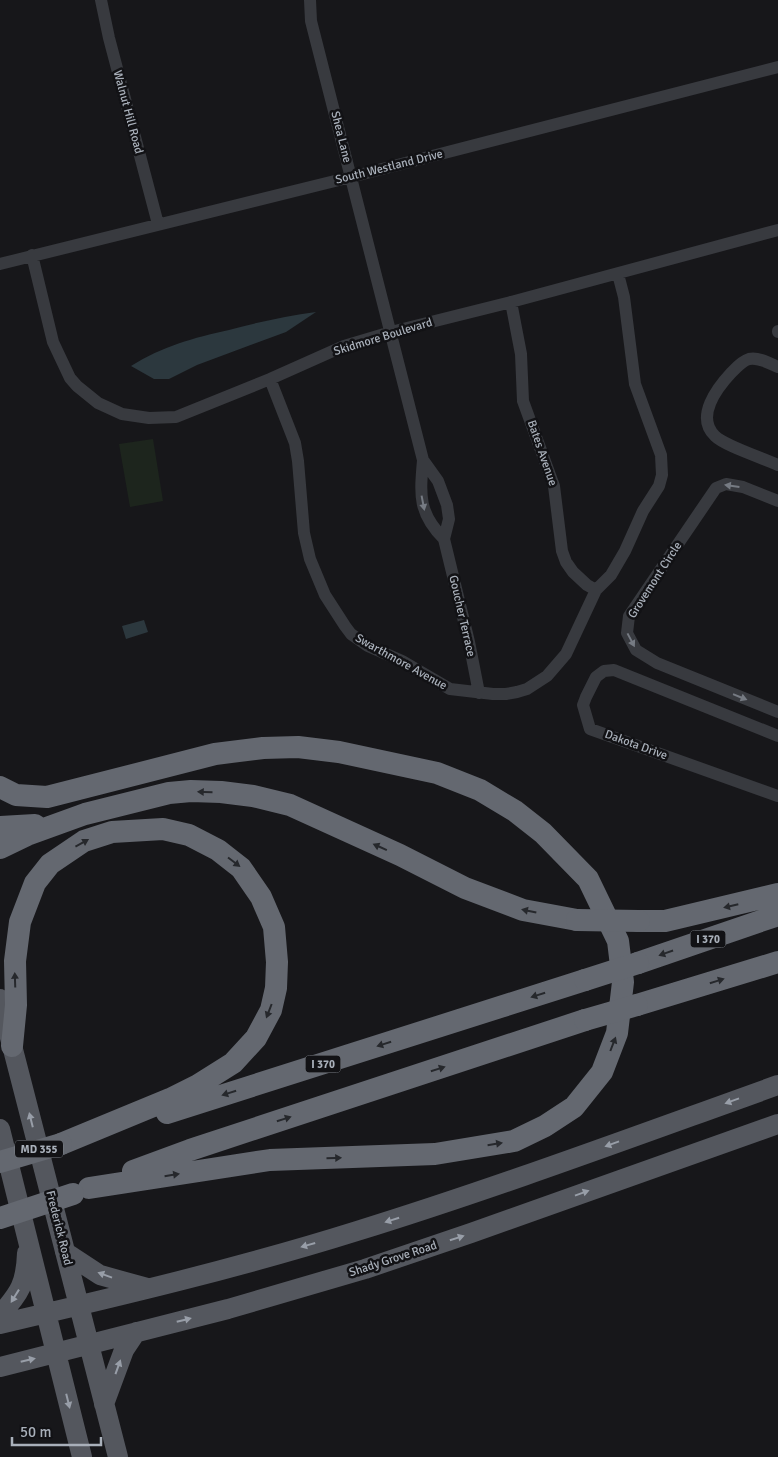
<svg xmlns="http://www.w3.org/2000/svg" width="778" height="1457" font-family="Signika,sans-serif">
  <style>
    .green { fill: #1d251d }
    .water { fill: #2c383e }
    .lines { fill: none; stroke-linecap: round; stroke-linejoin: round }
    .street { stroke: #383a3f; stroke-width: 12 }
    .primary { stroke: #54575e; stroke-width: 20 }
    .highway { stroke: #646870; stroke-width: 22 }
    .highway-bridge { stroke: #646870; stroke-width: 22 }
    .oneway { fill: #767b83 }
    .oneway2 { fill: #26282c }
    .oneway3 { fill: #989ea8 }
    .labels { text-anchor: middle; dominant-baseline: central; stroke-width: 5; stroke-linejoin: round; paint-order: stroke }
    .shield { fill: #121215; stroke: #7c8188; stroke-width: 1 }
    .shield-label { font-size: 11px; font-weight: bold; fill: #a9b0ba }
    .street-label { font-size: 12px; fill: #a9b0ba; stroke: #121215 }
  </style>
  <rect width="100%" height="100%" fill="#17171a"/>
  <!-- green -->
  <path class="green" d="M153,439L163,501L130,507L119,444Z"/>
  <!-- water -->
  <path class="water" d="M316,312L286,332L197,365L169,379H154L131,366C163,346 193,338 229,330C258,322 287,316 316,312Z
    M144,620L148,632L126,639L122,626Z"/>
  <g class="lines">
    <!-- street -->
    <path class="street" d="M101,0L109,38L158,224
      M310,0L311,21L423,460C420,495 418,513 444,539
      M32,255L53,342L70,378L77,386L98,403L122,414L149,418L176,417L270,379L344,346L391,332L511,302L778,230
      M0,264L351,177L778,67
      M511,302L521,354L523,401L554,486L562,551L566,562L573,572L587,585L596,590
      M778,331V332
      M778,367C769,363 759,357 749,359C742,361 736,368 731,373C717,388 695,417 715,436C725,446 763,458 778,465
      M270,379L295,443L298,461L304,533L310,559L325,595L345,626L351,634L368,646L402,661L450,689L493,694H506L517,692L527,689L547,676L566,654L596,590L611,575L625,551L643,511L659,486L662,475L661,455L635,384L624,297L618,274
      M423,460L438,481L447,505L449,519L444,539L469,642L479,693
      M778,501L743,487L726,484L716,488L629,616L627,633L636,650L657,663L778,712
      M778,736L614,670L604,671L596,677L586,697L583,705L590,729L778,796"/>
    <!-- primary -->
    <path class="primary" d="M0,999L118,1457
      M0,1129L82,1457
      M65,1252L100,1275L147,1288
      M0,1315C20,1293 26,1283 27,1253
      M0,1324C120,1296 239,1268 357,1231C499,1187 638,1135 778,1085
      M0,1367L228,1309L365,1269L471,1233L778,1124
      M104,1404L124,1350L136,1332"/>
    <!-- highway -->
    <path class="highway" d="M0,787L16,795L47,797L215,754L263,748L298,747L339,752L437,773L480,790L515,811L543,833L588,879L618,941L623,982L617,1033L602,1072L574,1107L545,1126L514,1141L435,1154L270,1160L89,1188
      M0,827L35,825
      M0,848L27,835L85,814L169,793L191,791L221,792L253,796L290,805L400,855L465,888L523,910L577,920
      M639,921H665L778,894
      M638,963L778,915
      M637,1005L778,962
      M12,1046L16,1005L15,961L20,922L35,883L50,864L84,841L112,832L163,829L189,835L218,850L241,868L261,897L274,927L277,962L276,988L271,1010L256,1038L233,1063L198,1085L170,1099L61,1144
      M167,1113L585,980
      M133,1171L190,1150L585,1020"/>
    <!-- highway-bridge -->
    <path class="highway-bridge" d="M577,920L639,921
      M585,980L638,963
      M585,1020L637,1005
      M0,1162L61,1144
      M0,1218L73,1194"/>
  </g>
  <!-- one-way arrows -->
  <defs><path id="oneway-solid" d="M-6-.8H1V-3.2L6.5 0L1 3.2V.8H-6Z" transform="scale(1.25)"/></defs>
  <g class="oneway">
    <use href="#oneway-solid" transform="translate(732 486) rotate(-172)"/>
    <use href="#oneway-solid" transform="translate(423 503) rotate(79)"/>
    <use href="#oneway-solid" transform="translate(631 640) rotate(62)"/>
    <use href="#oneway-solid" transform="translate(740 697) rotate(22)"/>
  </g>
  <g class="oneway2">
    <use href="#oneway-solid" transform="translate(205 792) rotate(-178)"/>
    <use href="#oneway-solid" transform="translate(82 843) rotate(-29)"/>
    <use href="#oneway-solid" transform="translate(380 847) rotate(-156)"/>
    <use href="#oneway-solid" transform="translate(234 862) rotate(37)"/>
    <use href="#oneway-solid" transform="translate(731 906) rotate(167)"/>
    <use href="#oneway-solid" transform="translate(529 911) rotate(-168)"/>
    <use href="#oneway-solid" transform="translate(666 953) rotate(161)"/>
    <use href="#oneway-solid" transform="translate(15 980) rotate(-92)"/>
    <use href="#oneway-solid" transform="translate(717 981) rotate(-17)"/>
    <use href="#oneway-solid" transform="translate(538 995) rotate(162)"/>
    <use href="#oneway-solid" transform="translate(269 1011) rotate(111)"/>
    <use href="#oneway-solid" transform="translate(384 1044) rotate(162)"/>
    <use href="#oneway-solid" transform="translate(613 1044) rotate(-69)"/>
    <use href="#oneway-solid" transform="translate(438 1069) rotate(-18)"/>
    <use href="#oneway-solid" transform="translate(229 1093) rotate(162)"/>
    <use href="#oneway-solid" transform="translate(284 1119) rotate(-18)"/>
    <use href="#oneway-solid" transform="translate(495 1144) rotate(-9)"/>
    <use href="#oneway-solid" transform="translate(334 1158) rotate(-2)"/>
    <use href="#oneway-solid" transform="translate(172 1175) rotate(-9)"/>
  </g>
  <g class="oneway3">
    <use href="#oneway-solid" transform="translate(732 1101) rotate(160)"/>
    <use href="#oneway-solid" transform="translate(31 1120) rotate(-104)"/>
    <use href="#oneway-solid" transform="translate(612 1144) rotate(160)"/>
    <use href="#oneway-solid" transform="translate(582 1193) rotate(-20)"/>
    <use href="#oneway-solid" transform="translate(392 1220) rotate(162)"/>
    <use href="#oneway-solid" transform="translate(457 1238) rotate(-18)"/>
    <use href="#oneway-solid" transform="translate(308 1245) rotate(164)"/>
    <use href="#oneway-solid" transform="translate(105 1275) rotate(-160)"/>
    <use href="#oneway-solid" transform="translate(15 1296) rotate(122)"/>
    <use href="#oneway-solid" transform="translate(184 1320) rotate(-14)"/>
    <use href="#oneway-solid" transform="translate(28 1360) rotate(-13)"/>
    <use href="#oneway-solid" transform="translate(118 1367) rotate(-70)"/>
    <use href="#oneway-solid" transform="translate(68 1401) rotate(76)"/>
  </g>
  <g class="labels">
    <!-- shield labels -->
    <g class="shield">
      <rect x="690.5" y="930.5" width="35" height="17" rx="4"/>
      <rect x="305.5" y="1055.5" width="35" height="17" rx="4"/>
      <rect x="15" y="1140.5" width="48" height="17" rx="4"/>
    </g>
    <g class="shield-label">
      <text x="708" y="939">I 370</text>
      <text x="323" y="1064">I 370</text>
      <text x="39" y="1149">MD 355</text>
    </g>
    <!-- street labels -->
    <g class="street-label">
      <text transform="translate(128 112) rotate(75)">Walnut Hill Road</text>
      <text transform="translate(341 137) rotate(76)">Shea Lane</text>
      <text transform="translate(389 167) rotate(-14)">South Westland Drive</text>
      <text transform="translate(383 337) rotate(-17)">Skidmore Boulevard</text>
      <text transform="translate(542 453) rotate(71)">Bates Avenue</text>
      <text transform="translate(655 580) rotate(-57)">Grovemont Circle</text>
      <text transform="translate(462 616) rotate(77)">Goucher Terrace</text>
      <text transform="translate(401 662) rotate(29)">Swarthmore Avenue</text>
      <text transform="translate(636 745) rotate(20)">Dakota Drive</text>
      <text transform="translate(59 1228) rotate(76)">Frederick Road</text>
      <text transform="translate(393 1259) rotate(-18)">Shady Grove Road</text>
    </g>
  </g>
  <!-- scale -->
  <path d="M12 1437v8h89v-8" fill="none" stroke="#a9b0ba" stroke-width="2.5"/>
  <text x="20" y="1437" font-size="15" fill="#a9b0ba" stroke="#121215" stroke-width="4" paint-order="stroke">50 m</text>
</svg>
